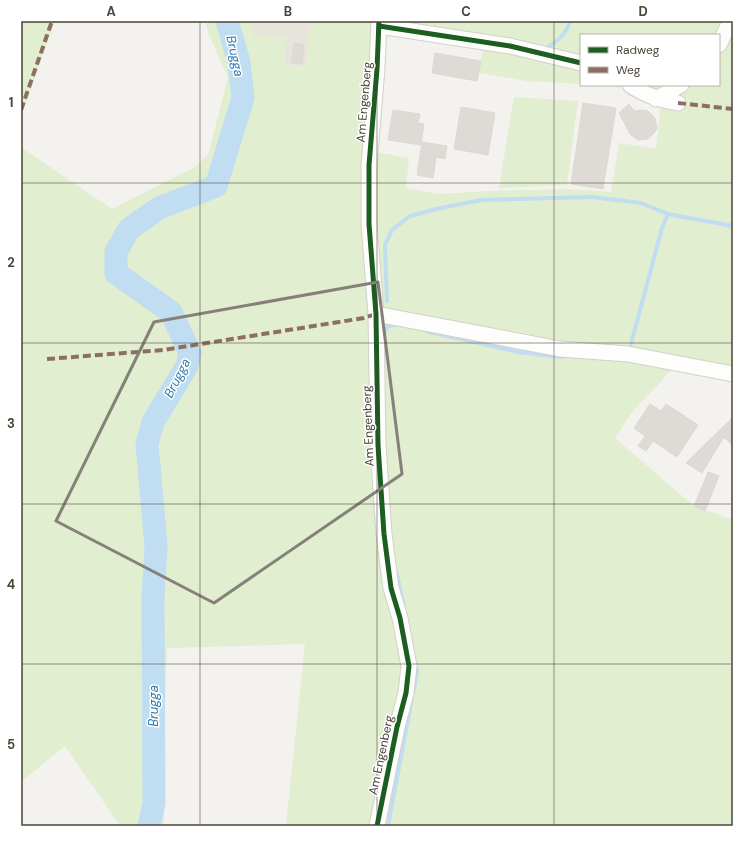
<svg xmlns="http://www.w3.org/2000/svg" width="754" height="847" font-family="'DM Sans',sans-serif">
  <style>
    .residential { fill: #e7e4dc }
    .green { fill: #e1eecf; fill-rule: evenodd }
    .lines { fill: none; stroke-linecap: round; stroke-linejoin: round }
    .stream { stroke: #c0ddf1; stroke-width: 4 }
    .river { stroke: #c0ddf1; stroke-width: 23 }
    .building { fill: #dedbd6; stroke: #dcd9d4 }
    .minor-casing { stroke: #d2d0cb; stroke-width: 17 }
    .minor { stroke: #fdfdfc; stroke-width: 15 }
    .quiet { stroke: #8d6e63; stroke-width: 4; stroke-dasharray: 8 4; stroke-linecap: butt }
    .cycleway-casing { stroke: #fff; stroke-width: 8 }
    .cycleway { stroke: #1b5e20; stroke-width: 5 }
    .marked { fill: none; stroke: #868178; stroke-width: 3; stroke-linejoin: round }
    .grid { fill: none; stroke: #4b4439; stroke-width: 1; stroke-opacity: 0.55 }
    .labels { text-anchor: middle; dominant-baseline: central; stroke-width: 3; stroke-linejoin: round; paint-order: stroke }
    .street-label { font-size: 12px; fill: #4b4439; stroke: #fff }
    .water-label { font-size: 13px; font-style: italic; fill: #2e7ab2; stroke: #fff }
    .neatline { fill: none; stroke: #4b4439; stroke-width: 1.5 }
    .grid-label { font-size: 13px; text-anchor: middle; font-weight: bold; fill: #4b4439 }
  </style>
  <rect width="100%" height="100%" fill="#f4f2ee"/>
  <!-- residential -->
  <path class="residential" d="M253,21H310L306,66L286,65L253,36Z"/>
  <!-- green -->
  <path class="green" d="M21,21H55L21,117Z
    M205,21H253V36L285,37L286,65L306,66L310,21H733V376L673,366C663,382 648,394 635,409C627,418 622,429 615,438L694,506L733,520V826H286L305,644L167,648L164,734V826H120L65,746L21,782V147L112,209L195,167L208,155L228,77L209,35ZM385,33L483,49L479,73L527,81L581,84V35H719V85H595L626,88L628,96L661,104L656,149L619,143L611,192L569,189L488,191L439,194L406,188L409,158L376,152Z
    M514,97L578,101L567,185L499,188Z"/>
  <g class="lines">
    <!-- stream -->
    <path class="stream" d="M548,47C559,40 566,34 570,21
      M387,301L385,245L392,230L410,216L436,209L481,200L592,197L641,203L668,214L733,226
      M429,332L518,352L561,357L566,356
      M631,344L662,228L668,214
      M384,359V333L387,327L397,324
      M396,571L404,607
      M414,690L417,671L415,663
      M388,826L412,698"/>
    <!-- river -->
    <path class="river" d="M149,826L154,803L153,598L156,545L147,444L153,422L187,366L190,353L171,312L116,273V252L129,229L159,208L216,186L243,98L239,62L227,21"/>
  </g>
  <!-- building -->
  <path class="building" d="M294,43L304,45L302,64L291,63Z
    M435,53L481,61L477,81L432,73Z
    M583,103L616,108L603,189L571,184Z
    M629,104L634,111L643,110L648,111L655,118L657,128L655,132L648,139L638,140L630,134L619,113Z
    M461,107L495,113L488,155L454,149Z
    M393,110L420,114L418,123L424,124L421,145L388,140Z
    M422,142L447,146L445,159L436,157L433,178L417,175Z
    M650,404L661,411L666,404L698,425L677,457L653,441L646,451L638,446L645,436L634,428Z
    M733,417V446L724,437L702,473L686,463Z
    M708,472L719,476L705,511L694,506Z"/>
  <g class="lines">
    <defs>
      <path id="minor" d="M379,26L510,46L581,63
        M719,45L730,21
        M630,85C647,96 658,99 678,103
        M656,99L681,85
        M376,314L560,349L628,354L733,374
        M377,826L397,727L406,693L409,666L400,618L391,588L384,534L378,445L376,314L369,224V165L377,69L379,21"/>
    </defs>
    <!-- minor casing -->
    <use href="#minor" class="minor-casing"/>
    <!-- minor -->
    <use href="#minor" class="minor"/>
    <!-- quiet -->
    <path class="quiet" d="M678,103L733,109
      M21,110L52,21
      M47,359L163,350L364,318L376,314"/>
    <defs>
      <path id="cycleway" d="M379,26L510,46L581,63
        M377,826L397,727L406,693L409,666L400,618L391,588L384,534L378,445L376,314L369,224V165L377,69L379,21"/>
    </defs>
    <!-- cycleway casing -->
    <use href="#cycleway" class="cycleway-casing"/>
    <!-- cycleway -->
    <use href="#cycleway" class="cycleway"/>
  </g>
  <!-- marked area -->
  <path class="marked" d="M378,282L402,474L214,603L56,521L154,322Z"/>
  <!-- grid -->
  <path class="grid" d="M200,21V826M377,21V826M554,21V826M21,183H733M21,343H733M21,504H733M21,664H733"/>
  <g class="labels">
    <!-- street labels -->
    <g class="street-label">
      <text transform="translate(364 102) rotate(-85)">Am Engenberg</text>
      <text transform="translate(368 426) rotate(-92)">Am Engenberg</text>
      <text transform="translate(381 755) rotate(-78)">Am Engenberg</text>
    </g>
    <!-- water labels -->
    <g class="water-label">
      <text transform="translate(235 56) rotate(78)">Brugga</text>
      <text transform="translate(177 378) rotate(-63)">Brugga</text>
      <text transform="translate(153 706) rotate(-90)">Brugga</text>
    </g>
  </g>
  <!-- border -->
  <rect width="754" height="847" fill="none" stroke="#ffffff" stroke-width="44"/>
  <!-- legend -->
  <rect x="580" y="34" width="140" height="52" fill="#ffffff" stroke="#b7b4b0"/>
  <rect x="588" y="47" width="20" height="6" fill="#1b5e20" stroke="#b7b4b0"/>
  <text x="616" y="54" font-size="12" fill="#4b4439">Radweg</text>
  <rect x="588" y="67" width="20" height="6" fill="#8d6e63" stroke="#b7b4b0"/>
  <text x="616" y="74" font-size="12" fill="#4b4439">Weg</text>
  <rect x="22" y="22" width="710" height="803" class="neatline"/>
  <g class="grid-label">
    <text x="111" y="16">A</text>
    <text x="288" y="16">B</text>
    <text x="466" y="16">C</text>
    <text x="643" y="16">D</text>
    <text x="11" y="107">1</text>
    <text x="11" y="267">2</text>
    <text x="11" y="428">3</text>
    <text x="11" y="589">4</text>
    <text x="11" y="749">5</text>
  </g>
</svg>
